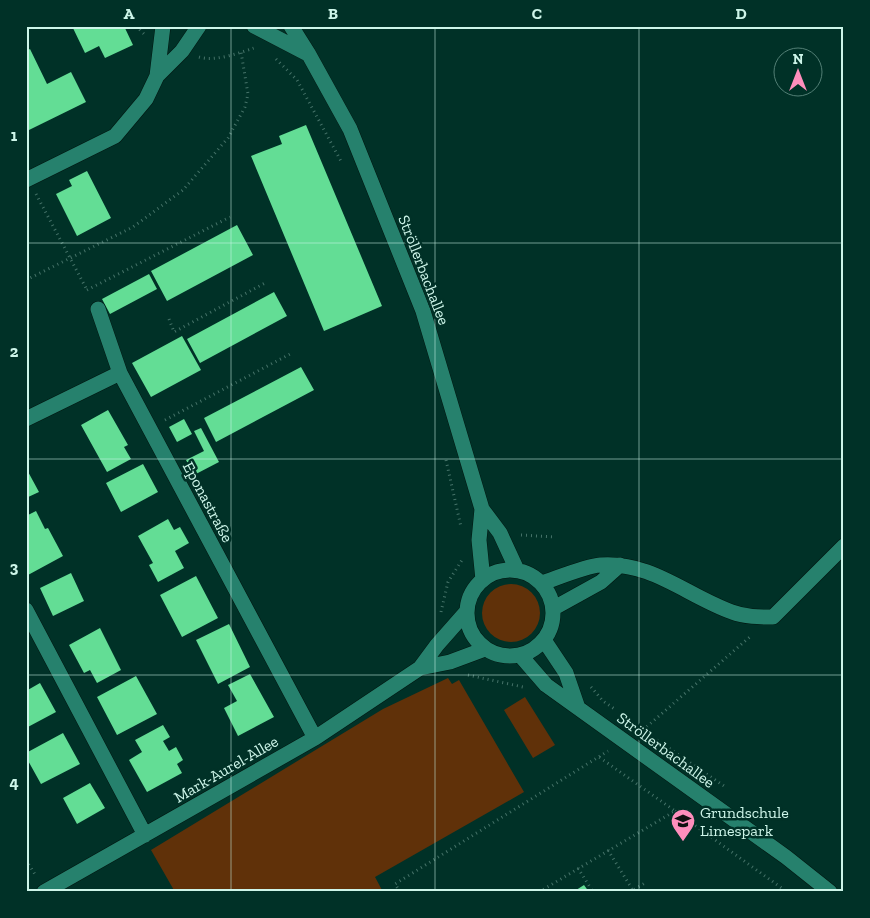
<svg xmlns="http://www.w3.org/2000/svg" width="870" height="918" font-family="'Zilla Slab',serif">
  <style>
    .green { fill: #603109 }
    .building { fill: #63dd95 }
    .lines { fill: none; stroke-linecap: round; stroke-linejoin: round }
    .minor-casing { stroke: #001610; stroke-width: 16 }
    .path { stroke: #457369; stroke-width: 3; stroke-dasharray: 1 4; stroke-linecap: butt }
    .minor { stroke: #26816d; stroke-width: 15 }
    .grid { fill: none; stroke: #cdf5e9; stroke-width: 1; stroke-opacity: 0.55 }
    .labels { text-anchor: middle; dominant-baseline: central; stroke-width: 5; stroke-linejoin: round; paint-order: stroke }
    .street-label { font-size: 16px; fill: #cdf5e9; stroke: #003127 }
    .poi-label { font-size: 16px; fill: #cdf5e9; stroke: #003127; text-anchor: start }
    .neatline { fill: none; stroke: #cdf5e9; stroke-width: 2 }
    .grid-label { font-size: 16px; text-anchor: middle; font-weight: bold; fill: #cdf5e9 }
  </style>
  <rect width="100%" height="100%" fill="#003127"/>
  <!-- green -->
  <path class="green" d="M482 613a29 29 0 1 1 58 0a29 29 0 1 1-58 0Z
    M448,678L452,684L459,680L524,792L375,877L383,892H175L151,850L383,709Z
    M525,697L555,745L533,758L504,710Z"/>
  <!-- building -->
  <path class="building" d="M72,26H124L133,45L105,58L99,46L85,53Z
    M30,49L47,84L71,72L86,102L29,130L26,124V51Z
    M306,125L382,306L324,331L251,156L282,144L279,136Z
    M87,171L111,218L77,236L56,194L72,186L69,180Z
    M237,225L253,255L167,301L151,271Z
    M149,274L157,289L110,314L102,299Z
    M274,292L287,316L200,363L187,339Z
    M182,336L201,370L151,397L132,363Z
    M301,367L314,390L216,442L204,418Z
    M108,410L128,445L124,447L131,459L107,472L81,425Z
    M184,419L192,434L177,442L169,427Z
    M201,428L219,462L194,475L186,460L204,451L194,431Z
    M143,464L158,492L121,512L106,483Z
    M26,468L39,492L26,498Z
    M36,511L45,529L48,528L63,556L28,575L26,572V516Z
    M168,519L174,530L180,527L189,543L175,551L184,568L158,582L149,565L153,563L138,536Z
    M71,573L84,601L53,616L40,588Z
    M196,576L218,618L182,637L160,595Z
    M229,624L250,667L218,684L196,640Z
    M100,628L121,670L97,683L90,670L84,673L69,645Z
    M250,674L274,717L238,736L224,708L237,701L228,685Z
    M136,676L157,714L117,735L97,697Z
    M40,683L56,712L26,728V691Z
    M163,725L170,737L163,741L169,751L176,747L183,760L177,764L182,773L147,792L129,760L142,752L135,740Z
    M63,733L80,764L41,784L26,757V753Z
    M90,783L105,808L77,824L63,798Z
    M584,885L589,892H573Z"/>
  <g class="lines">
    <defs>
      <path id="minor" d="M254,26L306,53
        M291,26L308,53L350,129L423,311L482,509L500,533L517,570
        M157,76L182,51L199,26
        M26,180L115,136L146,99L157,76L163,26
        M98,309L120,373L315,738
        M26,419L120,373
        M482,509L479,540L483,580
        M467 613a43 43 0 1 1 86 0a43 43 0 1 1-86 0Z
        M542,583C557,578 586,566 600,565C651,561 687,596 732,612C745,617 759,617 773,617L844,546
        M554,608L601,582L620,565
        M26,610L145,835
        M544,640L566,673L578,708
        M520,655L546,685L786,857L830,892
        M420,668L450,662L485,649
        M44,892L315,738L420,668L437,645L467,611"/>
    </defs>
    <!-- minor casing -->
    <use href="#minor" class="minor-casing"/>
    <!-- path -->
    <path class="path" d="M136,26L145,35
      M199,57C215,62 239,53 254,48
      M276,59L297,80L342,163
      M36,194L87,290
      M26,280L133,227L183,190L228,138L245,107L248,94L241,52
      M87,290L230,217
      M169,319L174,332L265,283
      M165,420L292,353
      M446,460L461,527
      M521,535L554,537
      M441,612L448,582L462,560
      M468,675L523,687
      M591,687L603,701L616,710
      M643,730L752,635
      M657,740L727,788
      M675,811L787,892
      M608,850L634,892
      M26,860L36,876
      M578,868L593,892
      M400,892L395,884L608,751
      M539,892L675,811L599,757
      M630,892L645,883"/>
    <!-- minor -->
    <use href="#minor" class="minor"/>
  </g>
  <!-- grid -->
  <path class="grid" d="M231,26V892M435,26V892M639,26V892M26,243H844M26,459H844M26,675H844"/>
  <!-- icons -->
  <defs>
    <symbol id="school-pin" viewBox="-11 -11 22 30"><path d="M0 17L-7.5 6A9.5 9.5 0 1 1 7.5 6Z" fill="#fe8ebc" stroke="#003127"/><path d="M0-5L7-2L0 1L-7-2ZM-4 1L0 2.5L4 1V4Q0 6-4 4Z" fill="#111"/></symbol>
  </defs>
  <g fill-rule="evenodd">
    <use href="#school-pin" x="669" y="807" width="28" height="38"/>
  </g>
  <g class="labels">
    <!-- street labels -->
    <g class="street-label">
      <text transform="translate(424 270) rotate(69)">Ströllerbachallee</text>
      <text transform="translate(208 502) rotate(62)">Eponastraße</text>
      <text transform="translate(666 750) rotate(36)">Ströllerbachallee</text>
      <text transform="translate(226 769) rotate(-30)">Mark-Aurel-Allee</text>
    </g>
    <!-- poi labels -->
    <g class="poi-label">
      <text x="700" y="812">Grundschule<tspan x="700" dy="18">Limespark</tspan></text>
    </g>
  </g>
  <!-- border -->
  <rect width="870" height="918" fill="none" stroke="#003127" stroke-width="55"/>
  <!-- north arrow -->
  <g transform="translate(798 72)"><circle r="24" fill="#003127" stroke="#527f75"/>
  <path d="M0-4L9 19L0 12L-9 19Z" fill="#fe8ebc"/>
  <text y="-8" font-size="14" font-weight="bold" text-anchor="middle" fill="#cdf5e9">N</text>
  </g>
  <rect x="28" y="28" width="814" height="862" class="neatline"/>
  <g class="grid-label">
    <text x="129" y="19">A</text>
    <text x="333" y="19">B</text>
    <text x="537" y="19">C</text>
    <text x="741" y="19">D</text>
    <text x="14" y="141">1</text>
    <text x="14" y="357">2</text>
    <text x="14" y="573">3</text>
    <text x="14" y="788">4</text>
  </g>
</svg>
